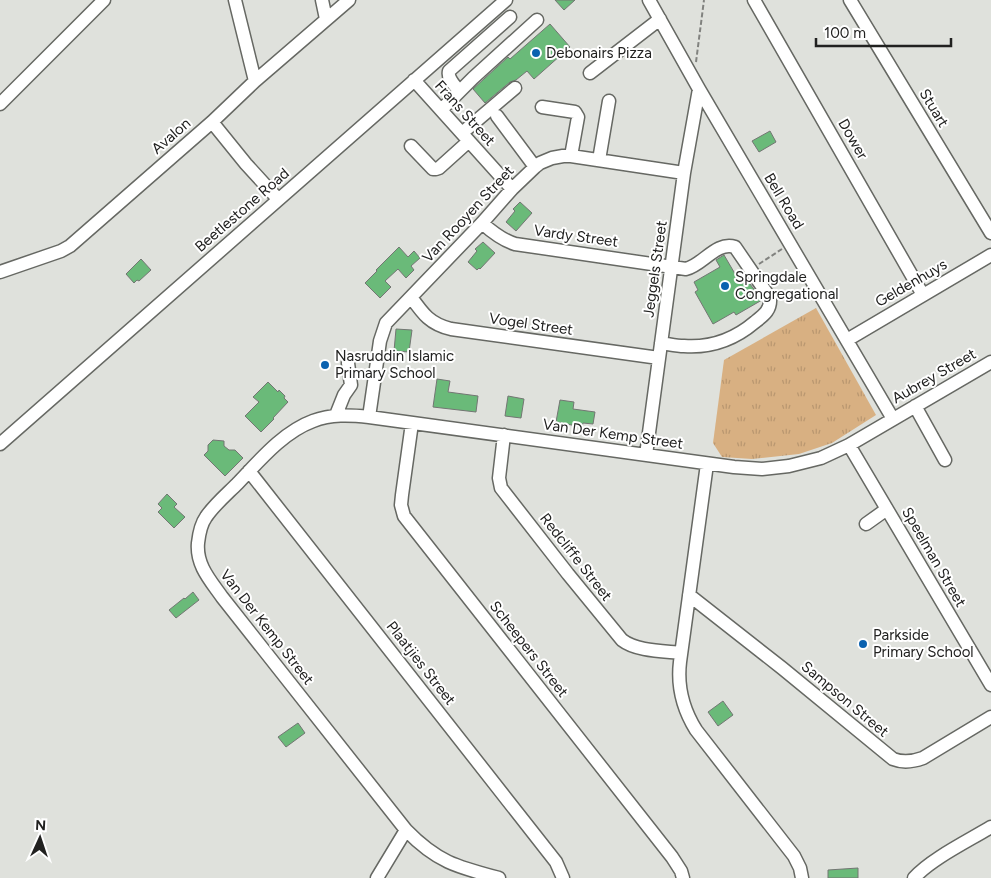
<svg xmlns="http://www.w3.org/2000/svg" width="991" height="878" font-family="Figtree,sans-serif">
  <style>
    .park { fill: url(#park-tufts) }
    .building { fill: #6aba79; stroke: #737673 }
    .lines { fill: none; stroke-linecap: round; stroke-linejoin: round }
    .minor-casing { stroke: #666863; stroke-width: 15 }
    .path { stroke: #81827f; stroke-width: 2; stroke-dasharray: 5 2.5; stroke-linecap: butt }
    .minor { stroke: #fff; stroke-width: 12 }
    .poi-dot { fill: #0a61af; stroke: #fff; stroke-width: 2 }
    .labels { text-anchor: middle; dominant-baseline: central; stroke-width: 4; stroke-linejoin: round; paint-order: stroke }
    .poi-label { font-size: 15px; fill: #212120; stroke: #fff; text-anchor: start }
    .street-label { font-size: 15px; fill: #212120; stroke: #fff }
  </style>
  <defs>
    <pattern id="park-tufts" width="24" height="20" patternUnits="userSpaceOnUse" patternTransform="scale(1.25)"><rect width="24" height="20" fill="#d8b082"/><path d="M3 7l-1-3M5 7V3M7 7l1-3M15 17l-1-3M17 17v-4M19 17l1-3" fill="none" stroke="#b99770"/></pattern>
  </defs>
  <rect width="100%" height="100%" fill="#dfe1dc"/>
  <!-- park -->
  <path class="park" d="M816,308L876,415L832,443L799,454L752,459L722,457L713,443L724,360Z"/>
  <!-- building -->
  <path class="building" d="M555,0H575L564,10Z
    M550,24L570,47L534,79L527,71L516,80L510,82L485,103L473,89L508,57L510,59Z
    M770,131L776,142L759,152L752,141Z
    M520,202L532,213L516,231L506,222L515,211L513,209Z
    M483,242L495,253L480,269L479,268L477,270L468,262L477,251L475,249Z
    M399,247L408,257L414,251L420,258L411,266L414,270L406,278L398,269L385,281L391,287L380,298L365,283L377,271L376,270Z
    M724,255L741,284L747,280L762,300L736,315L734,312L713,324L695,292L698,290L694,282L720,267L716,260Z
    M141,259L151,270L139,281L137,280L134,283L126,274Z
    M396,329L412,330L409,352L394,351Z
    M437,379L450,381L448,392L478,396L476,412L433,407Z
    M268,382L278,392L279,390L285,396L284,398L288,402L273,418L274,419L261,432L245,416L259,402L253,397Z
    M508,396L524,399L521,418L505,416Z
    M560,400L574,402L573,409L595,412L593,424L583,423L582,427L556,422Z
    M213,440L224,441V446L229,450H235L243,458L225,476L204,455L208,451V445Z
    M167,494L177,504L174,507L185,517L174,528L158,512L162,508L158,504Z
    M193,592L199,600L176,618L169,610L184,598L185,599Z
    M723,701L733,715L718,726L708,712Z
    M298,723L305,733L286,747L278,737Z
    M858,868V878H828V870Z"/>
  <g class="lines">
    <defs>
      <path id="minor" d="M235,0L255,81
        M322,0L326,19
        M649,0L699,89L893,419
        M754,0L923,295
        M850,0L991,233
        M590,73L660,19
        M414,80L512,189
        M459,91C455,85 447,79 449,71L510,17
        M0,104L104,0
        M542,107L575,112L578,117L571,156
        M441,110L473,78L537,20
        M497,116L535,167
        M212,122L246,164L278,199
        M462,133L515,88
        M411,146L433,169H436L439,168L469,141
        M599,160L609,101
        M482,223C492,232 502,240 515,244L686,269C703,265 716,241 735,247L770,298C771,310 764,315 755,322C735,339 711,348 684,346C676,346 669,344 661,343
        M0,272L61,251L70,246L212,122L255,81L349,0
        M411,297C423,314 430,324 451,329L659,358
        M847,340L991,255
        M915,406L945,460
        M336,415L344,395L351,385L348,363
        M369,417L380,341L386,323L482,223L512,189L535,167L540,163L552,158L563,156H571L684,173
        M412,423L402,495L401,505L404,516L672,857L681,871L683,878
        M504,435L499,478L501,488L568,574L622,640C636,651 663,651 681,653
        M0,444L506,0
        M849,445L991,685
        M646,455L684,173L699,89
        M707,464L680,662C677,687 683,709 696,730L794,856L800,868L802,878
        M249,471L556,862L563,878
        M866,524L887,509
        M689,595L782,668L893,759C903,763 912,762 923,758L991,717
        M377,878L406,830
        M499,878C457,867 437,862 406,830L222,597C210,580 196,565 198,543C199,534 201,524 206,517C214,505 227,494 237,484C259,461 283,432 313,421C331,414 350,415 369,417L734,467L762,469L789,466L821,458L849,445L991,362
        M914,878C931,859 968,841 991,827"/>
    </defs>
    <!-- minor casing -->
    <use href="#minor" class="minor-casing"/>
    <!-- path -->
    <path class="path" d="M696,62L704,0
      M759,264L782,249"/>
    <!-- minor -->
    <use href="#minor" class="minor"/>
  </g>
  <!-- markers -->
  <g class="poi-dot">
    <circle cx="536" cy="53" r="5"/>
    <circle cx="725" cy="286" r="5"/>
    <circle cx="325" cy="365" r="5"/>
    <circle cx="863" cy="644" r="5"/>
  </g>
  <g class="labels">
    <!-- poi labels -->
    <g class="poi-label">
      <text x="546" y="53">Debonairs Pizza</text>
      <text x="735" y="277">Springdale<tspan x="735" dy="17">Congregational</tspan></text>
      <text x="335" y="356">Nasruddin Islamic<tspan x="335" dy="17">Primary School</tspan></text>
      <text x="873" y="635">Parkside<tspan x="873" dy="17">Primary School</tspan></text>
    </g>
    <!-- street labels -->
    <g class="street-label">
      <text transform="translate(934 108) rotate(59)">Stuart</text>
      <text transform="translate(465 113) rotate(48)">Frans Street</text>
      <text transform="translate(171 136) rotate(-41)">Avalon</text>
      <text transform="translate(853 139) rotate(60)">Dower</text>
      <text transform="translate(784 201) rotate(59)">Bell Road</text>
      <text transform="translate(242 210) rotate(-41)">Beetlestone Road</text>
      <text transform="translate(468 214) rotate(-47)">Van Rooyen Street</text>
      <text transform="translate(576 236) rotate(8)">Vardy Street</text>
      <text transform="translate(655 269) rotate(-82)">Jeggels Street</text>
      <text transform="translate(911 283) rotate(-30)">Geldenhuys</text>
      <text transform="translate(531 324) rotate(8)">Vogel Street</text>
      <text transform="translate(934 376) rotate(-30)">Aubrey Street</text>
      <text transform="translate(613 434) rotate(8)">Van Der Kemp Street</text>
      <text transform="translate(576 557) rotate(52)">Redcliffe Street</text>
      <text transform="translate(934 557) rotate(60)">Speelman Street</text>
      <text transform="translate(267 627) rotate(52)">Van Der Kemp Street</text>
      <text transform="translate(529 649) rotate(52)">Scheepers Street</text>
      <text transform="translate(421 663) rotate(52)">Plaatjies Street</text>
      <text transform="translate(845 699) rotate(40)">Sampson Street</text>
    </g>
  </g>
  <!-- north arrow -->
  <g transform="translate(40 838) rotate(3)" stroke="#ffffff" stroke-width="4" paint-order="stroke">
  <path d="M0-4L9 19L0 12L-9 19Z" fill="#212120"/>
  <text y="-8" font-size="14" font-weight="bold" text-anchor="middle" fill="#212120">N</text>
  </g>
  <!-- scale -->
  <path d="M816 38v8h135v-8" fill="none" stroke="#212120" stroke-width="2.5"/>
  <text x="824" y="38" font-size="15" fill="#212120" stroke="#ffffff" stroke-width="4" paint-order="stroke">100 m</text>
</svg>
